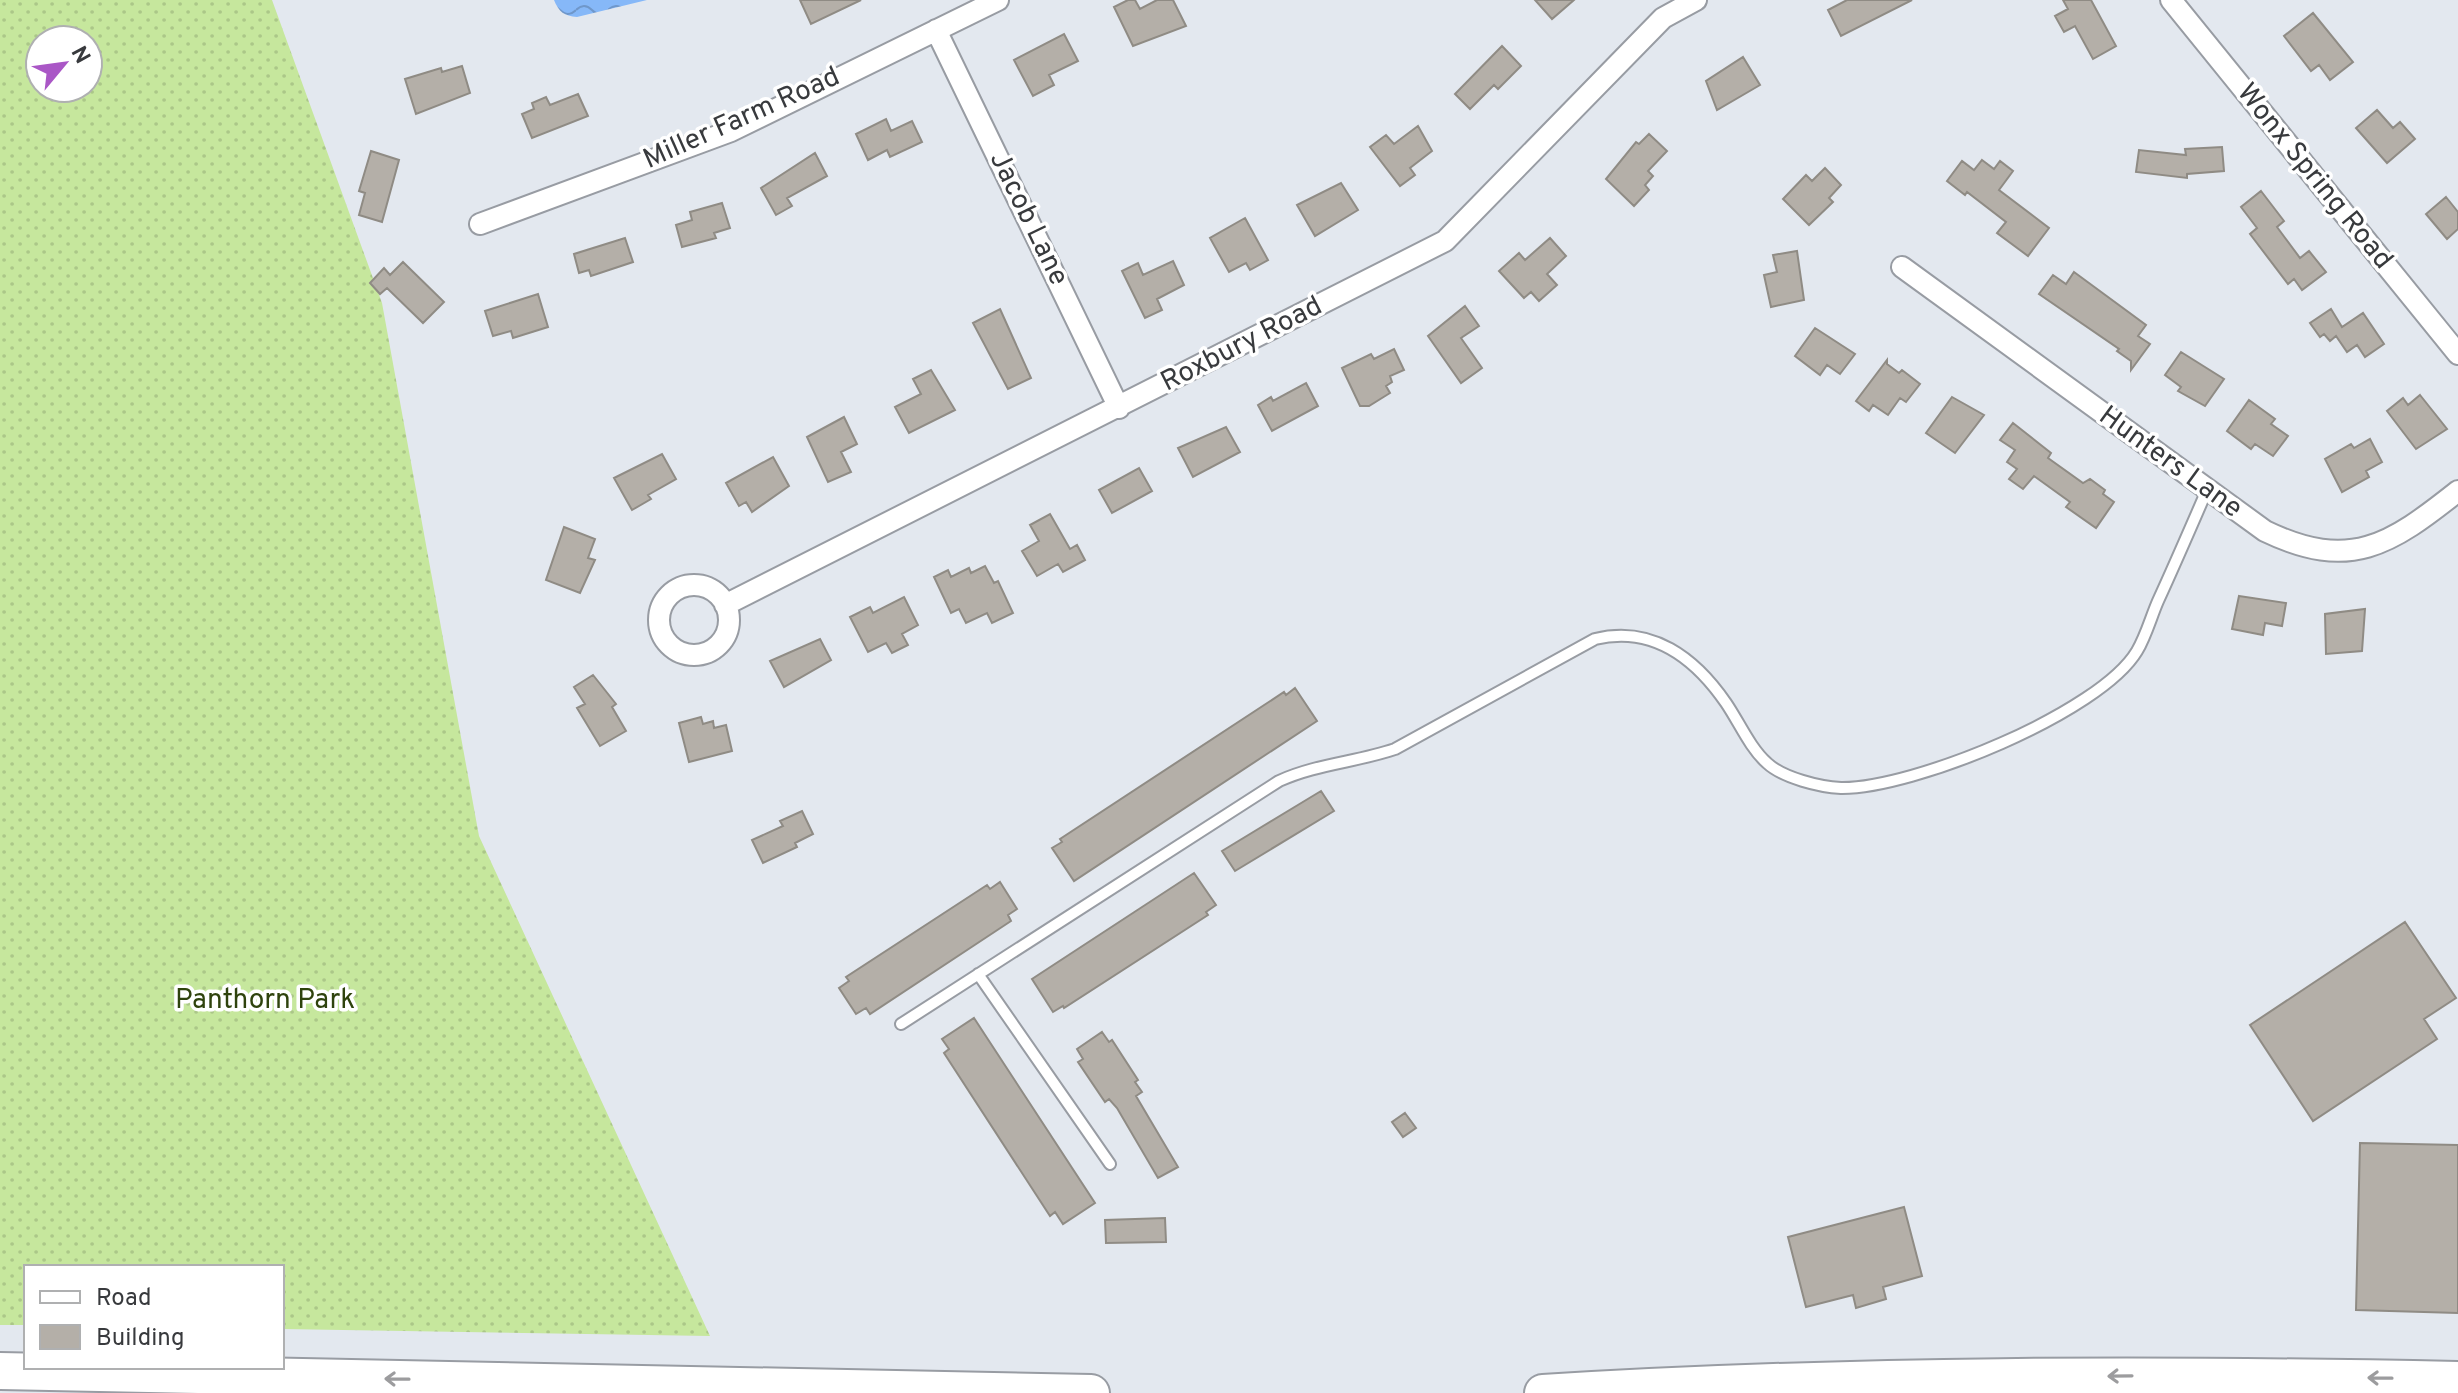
<svg xmlns="http://www.w3.org/2000/svg" width="2458" height="1393" font-family="Overpass,sans-serif">
  <style>
    .grass { fill: url(#grass-dots); fill-rule: evenodd }
    .water { fill: url(#water-waves) }
    .building { fill: #b4afa8; stroke: #8f8b84; stroke-width: 2 }
    .lines { fill: none; stroke-linecap: round; stroke-linejoin: round }
    .lane-casing { stroke: #989ca3; stroke-width: 14 }
    .street-casing { stroke: #989ca3; stroke-width: 24 }
    .highway-casing { stroke: #989ca3; stroke-width: 40 }
    .lane { stroke: #fff; stroke-width: 10 }
    .street { stroke: #fff; stroke-width: 20 }
    .highway { stroke: #fff; stroke-width: 36 }
    .oneway { stroke: #9c9c9e }
    .labels { text-anchor: middle; dominant-baseline: central; stroke-width: 7; stroke-linejoin: round; paint-order: stroke }
    .street-label { font-size: 28px; fill: #383a3d; stroke: #fff }
    .park-label { font-size: 28px; fill: #2f430d; stroke: #fff }
  </style>
  <defs>
    <pattern id="grass-dots" width="8" height="8" patternUnits="userSpaceOnUse" patternTransform="scale(2)"><rect width="8" height="8" fill="#c6e79d"/><path d="M2 2h.1M6 6h.1" fill="none" stroke="#abc788" stroke-width="1.8" stroke-linecap="round"/></pattern>
    <pattern id="water-waves" width="16" height="10" patternUnits="userSpaceOnUse" patternTransform="scale(2)"><rect width="16" height="10" fill="#86b8f8"/><path d="M0 5q4-4 8 0t8 0" fill="none" stroke="#6f97ca"/></pattern>
  </defs>
  <rect width="100%" height="100%" fill="#e3e8ef"/>
  <!-- grass -->
  <path class="grass" d="M0,0H272L382,303L479,836L710,1336L282,1329V1267H26V1325H0ZM40,40H88V88H40Z"/>
  <!-- water -->
  <path class="water" d="M554,0H647L577,17C564,16 559,12 554,0Z"/>
  <!-- building -->
  <path class="building" d="M800,0H861L811,24Z
    M1128,0H1135L1140,9L1157,0H1173L1186,26L1133,46L1114,7Z
    M1535,0H1574L1552,19Z
    M1847,0H1912L1841,36L1828,10Z
    M2063,0H2091L2116,46L2093,59L2075,26L2064,32L2055,16L2068,9Z
    M2313,13L2353,62L2330,80L2319,65L2311,71L2284,36Z
    M1064,34L1078,61L1049,75L1054,85L1033,96L1014,60Z
    M1502,46L1521,66L1498,89L1494,85L1470,109L1455,94Z
    M1743,57L1760,85L1717,110L1706,81Z
    M462,66L470,93L416,114L405,79L441,68L442,72Z
    M578,94L588,116L532,138L522,114L534,109L532,103L546,97L550,105Z
    M2377,110L2393,128L2400,122L2415,139L2387,163L2356,128Z
    M886,119L891,131L912,121L922,142L890,157L887,150L868,160L856,134Z
    M1418,126L1432,151L1410,168L1415,175L1400,186L1370,147L1386,135L1394,144Z
    M1649,134L1667,151L1648,171L1653,176L1645,185L1649,190L1634,206L1606,179L1636,142L1639,144Z
    M2222,147L2224,171L2187,174V178L2136,172L2139,150L2186,155L2185,149Z
    M371,151L399,160L382,222L359,215L365,193L359,191Z
    M815,153L827,176L787,198L792,206L776,215L761,188Z
    M1982,160L1994,169L2000,161L2013,171L1999,190L2049,228L2028,256L1997,233L2006,222L1967,192L1965,195L1947,181L1962,161L1974,170Z
    M1825,168L1841,185L1829,198L1833,202L1809,225L1783,199L1806,175L1812,181Z
    M1341,183L1358,210L1315,236L1297,205Z
    M2261,191L2284,221L2277,227L2300,258L2309,251L2326,272L2302,290L2294,279L2288,284L2250,234L2257,228L2241,207Z
    M2446,197L2458,212V229L2447,239L2426,214Z
    M722,203L730,228L714,233L716,238L682,247L676,225L692,220L690,212Z
    M1245,218L1268,260L1250,270L1246,263L1229,272L1210,238Z
    M625,238L633,262L591,276L589,270L579,273L574,254Z
    M1550,238L1566,256L1547,274L1557,285L1539,301L1531,292L1524,298L1499,271L1519,253L1525,260Z
    M1797,251L1804,300L1771,307L1764,275L1777,272L1773,255Z
    M1173,261L1184,285L1157,299L1162,310L1145,318L1122,271L1138,263L1143,275Z
    M403,262L444,302L423,323L387,288L380,294L370,283L384,268L390,275Z
    M2074,272L2146,325L2138,336L2150,344L2131,370V361L2117,351L2119,349L2039,294L2053,275L2066,284Z
    M538,294L548,327L513,338L511,331L493,336L485,311Z
    M1465,306L1479,326L1461,338L1482,368L1461,383L1428,336Z
    M1000,309L1031,378L1008,389L973,323Z
    M2331,309L2342,327L2363,313L2384,344L2365,357L2357,345L2347,352L2336,336L2330,341L2324,334L2320,337L2310,323Z
    M1815,328L1855,354L1840,374L1827,365L1820,375L1795,356Z
    M1394,349L1404,370L1390,376L1392,382L1386,386L1390,393L1369,406H1360L1342,368L1371,354L1374,359Z
    M2181,352L2224,379L2205,406L2178,391L2181,387L2165,375Z
    M1887,360V364L1899,373L1902,370L1920,384L1906,402L1900,398L1888,415L1873,405L1869,411L1856,401Z
    M931,370L955,410L909,433L895,407L921,394L913,379Z
    M1306,383L1318,406L1272,431L1258,405L1271,397L1273,401Z
    M2420,395L2447,429L2416,449L2387,411L2403,398L2408,405Z
    M1952,397L1984,415L1955,453L1926,433Z
    M2249,400L2275,419L2271,424L2288,436L2273,456L2255,444L2251,449L2227,431Z
    M844,417L857,444L841,452L851,472L828,482L807,437Z
    M2013,423L2051,453L2048,458L2083,483L2090,479L2105,490L2103,494L2114,502L2096,528L2066,507L2070,502L2034,476L2023,489L2009,479L2017,469L2007,462L2015,450L2000,440Z
    M1226,427L1240,452L1193,477L1178,448Z
    M2370,439L2382,462L2366,471L2369,477L2342,492L2325,459L2351,444L2354,448Z
    M662,454L676,479L648,495L651,499L632,510L614,478Z
    M773,457L789,486L752,512L746,502L739,506L726,483Z
    M1139,468L1152,491L1112,513L1099,490Z
    M1050,514L1070,549L1077,545L1085,560L1063,572L1058,564L1037,576L1022,551L1039,541L1030,525Z
    M564,527L595,539L588,558L595,560L580,593L546,580Z
    M985,566L994,583L998,581L1013,613L992,623L987,613L966,623L959,609L951,613L934,577L948,570L951,577L969,568L971,573Z
    M2239,596L2286,603L2282,626L2265,623L2263,635L2232,629Z
    M904,597L918,625L902,634L908,645L892,653L886,643L868,652L850,617L870,607L873,613Z
    M2365,609L2362,651L2326,654L2325,614Z
    M820,639L831,660L784,687L770,661Z
    M593,675L616,704L612,707L626,731L600,746L577,708L585,704L574,687Z
    M1295,688L1317,721L1074,881L1052,848L1062,842L1060,839L1284,692L1286,695Z
    M701,717L703,724L713,721L714,728L726,725L732,751L689,762L679,723Z
    M1321,791L1334,811L1235,871L1222,851Z
    M802,811L813,834L795,843L797,847L763,863L752,840L783,826L780,821Z
    M1194,873L1216,905L1206,912L1208,915L1064,1008L1063,1006L1053,1012L1032,979Z
    M1000,882L1017,909L1008,915L1011,921L870,1014L866,1008L856,1014L839,988L849,981L846,977L987,885L990,889Z
    M2405,922L2456,998L2424,1019L2437,1039L2313,1121L2250,1025Z
    M974,1018L1095,1203L1063,1224L1055,1212L1050,1216L944,1053L949,1049L942,1039Z
    M1102,1032L1109,1042L1112,1040L1138,1080L1135,1082L1142,1092L1136,1096L1178,1167L1158,1178L1117,1108L1109,1099L1105,1102L1078,1062L1083,1059L1077,1049Z
    M1405,1113L1416,1128L1403,1137L1392,1122Z
    M2360,1143L2458,1145V1313L2356,1310Z
    M1904,1207L1922,1276L1883,1287L1886,1299L1856,1308L1853,1295L1806,1307L1788,1237Z
    M1165,1218L1166,1242L1106,1243L1105,1220Z"/>
  <g class="lines">
    <defs>
      <path id="lane" d="M978,974L1110,1164
        M901,1024L1279,781C1316,764 1357,762 1395,749L1595,639C1652,625 1695,658 1726,703C1739,722 1750,748 1767,763C1783,778 1820,787 1841,788C1912,789 2100,713 2137,651C2146,636 2151,617 2158,601C2175,564 2191,527 2207,490"/>
      <path id="street" d="M2171,0L2458,354
        M936,30L1119,408
        M480,224L731,131L998,0
        M1902,267L2265,531C2350,572 2390,545 2458,491
        M659 620a35 35 0 1 1 70 0a35 35 0 1 1-70 0Z
        M725,605L1445,241L1663,18L1696,0"/>
      <path id="highway" d="M0,1371L1091,1393
        M1543,1393C1848,1374 2153,1374 2458,1380"/>
    </defs>
    <!-- lane casing -->
    <use href="#lane" class="lane-casing"/>
    <!-- street casing -->
    <use href="#street" class="street-casing"/>
    <!-- highway casing -->
    <use href="#highway" class="highway-casing"/>
    <!-- lane -->
    <use href="#lane" class="lane"/>
    <!-- street -->
    <use href="#street" class="street"/>
    <!-- highway -->
    <use href="#highway" class="highway"/>
  </g>
  <!-- one-way arrows -->
  <defs><path id="oneway-shaft" d="M-6 0H5M1.5-3L5.5 0L1.5 3" fill="none" stroke-width="1.6" stroke-linecap="round" stroke-linejoin="round" transform="scale(2)"/></defs>
  <g class="oneway">
    <use href="#oneway-shaft" transform="translate(2120 1376) rotate(179)"/>
    <use href="#oneway-shaft" transform="translate(2380 1378) rotate(-179)"/>
    <use href="#oneway-shaft" transform="translate(397 1379) rotate(-179)"/>
  </g>
  <g class="labels">
    <!-- street labels -->
    <g class="street-label">
      <text transform="translate(742 119) rotate(-24)">Miller Farm Road</text>
      <text transform="translate(2314 177) rotate(51)">Wonx Spring Road</text>
      <text transform="translate(1028 219) rotate(64)">Jacob Lane</text>
      <text transform="translate(1242 345) rotate(-27)">Roxbury Road</text>
      <text transform="translate(2170 463) rotate(36)">Hunters Lane</text>
    </g>
    <!-- park labels -->
    <g class="park-label">
      <text x="265" y="1001">Panthorn Park</text>
    </g>
  </g>
  <!-- legend -->
  <rect x="24" y="1265" width="260" height="104" fill="#ffffff" stroke="#afb0b1" stroke-width="2"/>
  <rect x="40" y="1291" width="40" height="12" fill="#ffffff" stroke="#afb0b1" stroke-width="2"/>
  <text x="96" y="1305" font-size="24" fill="#383a3d">Road</text>
  <rect x="40" y="1325" width="40" height="24" fill="#b4afa8" stroke="#afb0b1" stroke-width="2"/>
  <text x="96" y="1345" font-size="24" fill="#383a3d">Building</text>
  <!-- north arrow -->
  <g transform="translate(64 64) rotate(61)"><circle r="38" fill="#ffffff" stroke="#afb0b1" stroke-width="2"/>
  <path d="M0-6L14 30L0 20L-14 30Z" fill="#aa57c6"/>
  <text y="-12" font-size="22" font-weight="bold" text-anchor="middle" fill="#383a3d">N</text>
  </g>
</svg>
